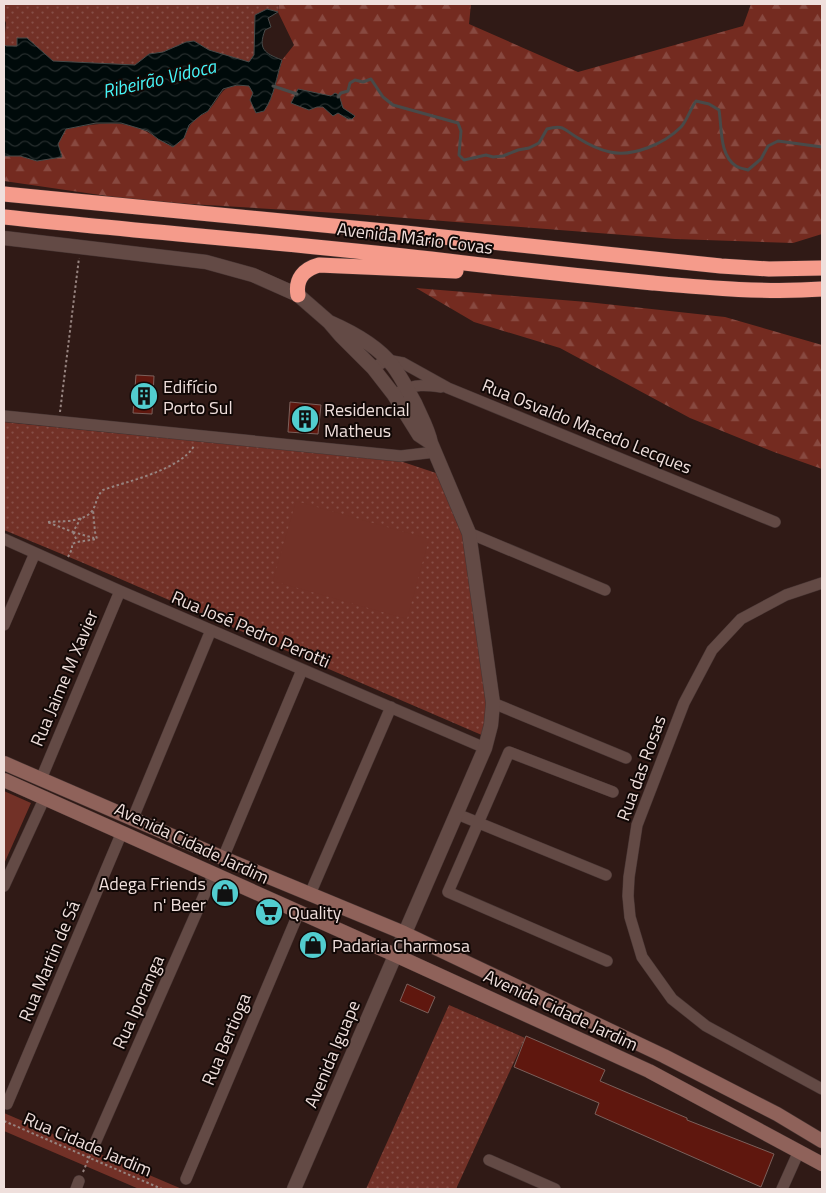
<svg xmlns="http://www.w3.org/2000/svg" width="826" height="1193" font-family="'Titillium Web',sans-serif">
  <style>
    .grass { fill: url(#grass-dots) }
    .forest { fill: url(#forest-firs) }
    .green { fill: #723127 }
    .water { fill: url(#water-waves); stroke: #484a49 }
    .lines { fill: none; stroke-linecap: round; stroke-linejoin: round }
    .stream { stroke: #484a49; stroke-width: 3 }
    .building { fill: #5f170e; stroke: #7b605b }
    .minor-casing { stroke: #473533; stroke-width: 12 }
    .tertiary-casing { stroke: #473533; stroke-width: 15 }
    .secondary-casing { stroke: #473533; stroke-width: 15 }
    .motorway-casing { stroke: #473533; stroke-width: 16 }
    .path { stroke: #978480; stroke-width: 2; stroke-dasharray: 2.5 2.5; stroke-linecap: butt }
    .minor { stroke: #634a45; stroke-width: 11 }
    .tertiary { stroke: #634a45; stroke-width: 14 }
    .secondary { stroke: #8f625a; stroke-width: 14 }
    .motorway { stroke: #f59b8b; stroke-width: 15 }
    .labels { text-anchor: middle; dominant-baseline: central; stroke-width: 4; stroke-linejoin: round; paint-order: stroke }
    .street-label { font-size: 18px; fill: #efdfdc; stroke: #110806 }
    .poi-label { font-size: 18px; fill: #efdfdc; stroke: #110806; text-anchor: start }
    .water-label { font-size: 19px; font-style: italic; fill: #46f4f7; stroke: #110806 }
  </style>
  <defs>
    <pattern id="grass-dots" width="8" height="8" patternUnits="userSpaceOnUse" patternTransform="scale(1.25)"><rect width="8" height="8" fill="#723127"/><path d="M2 2h.1M6 6h.1" fill="none" stroke="#864e46" stroke-width="1.8" stroke-linecap="round"/></pattern>
    <pattern id="forest-firs" width="22" height="20" patternUnits="userSpaceOnUse" patternTransform="scale(1.25)"><rect width="22" height="20" fill="#742b20"/><path d="M5 1l3.5 6h-7zM16 11l3.5 6h-7z" fill="#884940"/></pattern>
    <pattern id="water-waves" width="16" height="10" patternUnits="userSpaceOnUse" patternTransform="scale(1.25)"><rect width="16" height="10" fill="#000a0a"/><path d="M0 5q4-4 8 0t8 0" fill="none" stroke="#262d2d"/></pattern>
  </defs>
  <rect width="100%" height="100%" fill="#301a16"/>
  <!-- grass -->
  <path class="grass" d="M4,4H279L278,12L267,9L255,15L254,55L249,62L209,50L194,41L186,42L163,52L149,54L135,65L53,61L27,38L17,46H6L4,44L6,23L4,18Z
    M4,422L400,461L442,475L464,534L487,701L484,736L81,562L4,530Z
    M449,1005L525,1038L456,1189H366Z"/>
  <!-- forest -->
  <path class="forest" d="M279,4H471L469,24L578,72L743,26L751,4H822V234L793,243L675,239L354,214L141,201L4,181V156H20L37,161L62,156L58,144L66,129C98,123 131,117 158,139L184,138C188,128 191,122 199,116C203,114 207,113 209,110C225,91 220,84 249,86L253,93L256,113L264,111L270,101L275,87L282,60L294,45L278,12Z
    M416,288L587,302L725,317L822,345V469L774,452L690,418L560,348L474,322Z"/>
  <!-- green -->
  <path class="green" d="M296,501L429,539L407,619L273,581Z
    M4,791L31,803L4,864Z
    M4,1113L182,1189H139L4,1131Z"/>
  <!-- water -->
  <path class="water" d="M267,9L278,12L268,18L271,27L265,30C258,49 264,53 282,60C276,77 275,95 264,111L256,113L250,100L253,93L249,86L237,85L223,89L208,111L201,115L189,125L184,138L173,147L158,139L148,131L121,123H96L66,129L58,144L62,157L37,161L20,156H4V44L6,46H17V38H27L53,61L135,65L149,54L163,52L186,42L194,41L209,50L249,62L254,55L255,15Z
    M298,89L331,96L335,93L339,95L343,108L355,116L352,119H348L338,113L333,116L323,107H317L309,110L291,103Z"/>
  <g class="lines">
    <!-- stream -->
    <path class="stream" d="M273,86L297,94
      M338,97L341,93L348,91L350,83L355,80L363,82L371,79L383,97L393,105L458,123L461,131L459,155L464,160L486,155L493,157L503,156L518,150L529,148L539,143L547,129C564,124 564,130 578,138C586,143 600,150 610,152C633,157 664,144 681,127C686,122 691,108 696,101L709,104L719,110C722,127 719,155 736,166C739,168 744,169 748,170L761,159L768,146L778,141L822,147"/>
  </g>
  <!-- building -->
  <path class="building" d="M136,375L154,376L152,414L133,413Z
    M290,402L321,405L318,434L288,432Z
    M407,984L435,997L428,1013L400,1001Z
    M526,1036L605,1070L600,1081L687,1118V1120L774,1154L761,1187L595,1114L599,1103L514,1067Z"/>
  <g class="lines">
    <defs>
      <path id="minor" d="M373,368L387,360L403,363L448,388L775,522
        M401,391C415,384 426,385 441,387
        M4,416L401,456L435,452
        M469,533L605,590
        M4,539L120,591L485,748
        M822,583L786,595L741,619L712,650L684,703L637,825L629,877L628,896L630,917L642,957L672,999L706,1026L822,1089
        M4,625L35,553
        M493,703L626,758
        M41,779L120,591
        M457,814L606,875
        M133,818L211,630
        M223,858L302,670
        M4,886L45,797
        M310,894L391,707
        M607,961L448,892L509,752L613,792
        M7,1104L122,832
        M95,1143L213,875
        M489,1160L555,1189
        M186,1179L299,912
        M76,1189L79,1181
        M782,1189L799,1151"/>
      <path id="tertiary" d="M4,238L206,262L253,275L298,295L329,322L341,336L373,368L394,395L419,435L431,443
        M294,1189L485,748L491,725L493,703L469,533L431,443C428,428 421,417 415,403C408,391 402,378 393,366C378,346 352,332 329,322"/>
      <path id="secondary" d="M4,763L223,858L404,933L664,1056L777,1114L822,1141
        M4,780L395,955L649,1071L822,1164"/>
      <path id="motorway" d="M4,194L405,233L721,266L769,269L822,268
        M4,217C146,232 289,243 431,259C505,268 579,276 653,283C710,288 766,293 822,289
        M298,295C295,279 304,269 319,265L456,271"/>
    </defs>
    <!-- minor casing -->
    <use href="#minor" class="minor-casing"/>
    <!-- tertiary casing -->
    <use href="#tertiary" class="tertiary-casing"/>
    <!-- secondary casing -->
    <use href="#secondary" class="secondary-casing"/>
    <!-- motorway casing -->
    <use href="#motorway" class="motorway-casing"/>
    <!-- path -->
    <path class="path" d="M60,412L79,258
      M81,518L73,532L47,522C59,521 83,523 92,511C97,504 96,496 103,490C128,481 180,470 194,446
      M73,532L94,538
      M73,532L77,541
      M68,557L72,549V544L77,542L97,539L95,532L93,510
      M4,1121L162,1189
      M83,1172L92,1151"/>
    <!-- minor -->
    <use href="#minor" class="minor"/>
    <!-- tertiary -->
    <use href="#tertiary" class="tertiary"/>
    <!-- secondary -->
    <use href="#secondary" class="secondary"/>
    <!-- motorway -->
    <use href="#motorway" class="motorway"/>
  </g>
  <!-- icons -->
  <defs>
    <symbol id="building-disc" viewBox="-11 -11 22 22"><circle r="9.5" fill="#52cdcf" stroke="#110806"/><path d="M-4-6H4V6H1V3H-1V6H-4ZM-2.5-4.3h1.7v1.8h-1.7ZM.8-4.3h1.7v1.8H.8ZM-2.5-1h1.7V.8h-1.7ZM.8-1h1.7V.8H.8Z" fill="#111"/></symbol>
    <symbol id="shop-disc" viewBox="-11 -11 22 22"><circle r="9.5" fill="#52cdcf" stroke="#110806"/><path d="M-5-2.5h2.3a2.7 3.5 0 0 1 5.4 0H5L5.5 6h-11ZM-1.5-2.5h3a1.5 2.3 0 0 0-3 0Z" fill="#111"/></symbol>
    <symbol id="supermarket-disc" viewBox="-11 -11 22 22"><circle r="9.5" fill="#52cdcf" stroke="#110806"/><path d="M-6-5.5h2.5l.6 2H6L4.5 2H-2.5L-4.4-4H-6ZM-1.5 3.2a1.3 1.3 0 1 0 .1 0ZM3 3.2a1.3 1.3 0 1 0 .1 0Z" fill="#111"/></symbol>
  </defs>
  <g fill-rule="evenodd">
    <use href="#building-disc" x="128" y="380" width="32" height="32"/>
    <use href="#building-disc" x="289" y="403" width="32" height="32"/>
    <use href="#shop-disc" x="209" y="877" width="32" height="32"/>
    <use href="#supermarket-disc" x="253" y="896" width="32" height="32"/>
    <use href="#shop-disc" x="297" y="929" width="32" height="32"/>
  </g>
  <g class="labels">
    <!-- street labels -->
    <g class="street-label">
      <text transform="translate(415 238) rotate(7)">Avenida Mário Covas</text>
      <text transform="translate(587 426) rotate(22)">Rua Osvaldo Macedo Lecques</text>
      <text transform="translate(251 629) rotate(23)">Rua José Pedro Perotti</text>
      <text transform="translate(64 678) rotate(-67)">Rua Jaime M Xavier</text>
      <text transform="translate(641 768) rotate(-70)">Rua das Rosas</text>
      <text transform="translate(192 843) rotate(25)">Avenida Cidade Jardim</text>
      <text transform="translate(49 961) rotate(-67)">Rua Martin de Sá</text>
      <text transform="translate(138 1002) rotate(-66)">Rua Iporanga</text>
      <text transform="translate(561 1010) rotate(25)">Avenida Cidade Jardim</text>
      <text transform="translate(226 1039) rotate(-67)">Rua Bertioga</text>
      <text transform="translate(332 1054) rotate(-67)">Avenida Iguape</text>
      <text transform="translate(88 1144) rotate(23)">Rua Cidade Jardim</text>
    </g>
    <!-- poi labels -->
    <g class="poi-label">
      <text x="163" y="386">Edifício<tspan x="163" dy="21">Porto Sul</tspan></text>
      <text x="324" y="409">Residencial<tspan x="324" dy="21">Matheus</tspan></text>
      <text x="206" y="883" text-anchor="end">Adega Friends<tspan x="206" dy="21">n' Beer</tspan></text>
      <text x="288" y="912">Quality</text>
      <text x="332" y="945">Padaria Charmosa</text>
    </g>
    <!-- water labels -->
    <g class="water-label">
      <text transform="translate(159 78) rotate(-13)">Ribeirão Vidoca</text>
    </g>
  </g>
  <!-- border -->
  <rect width="826" height="1193" fill="none" stroke="#efdfdc" stroke-width="10"/>
</svg>
